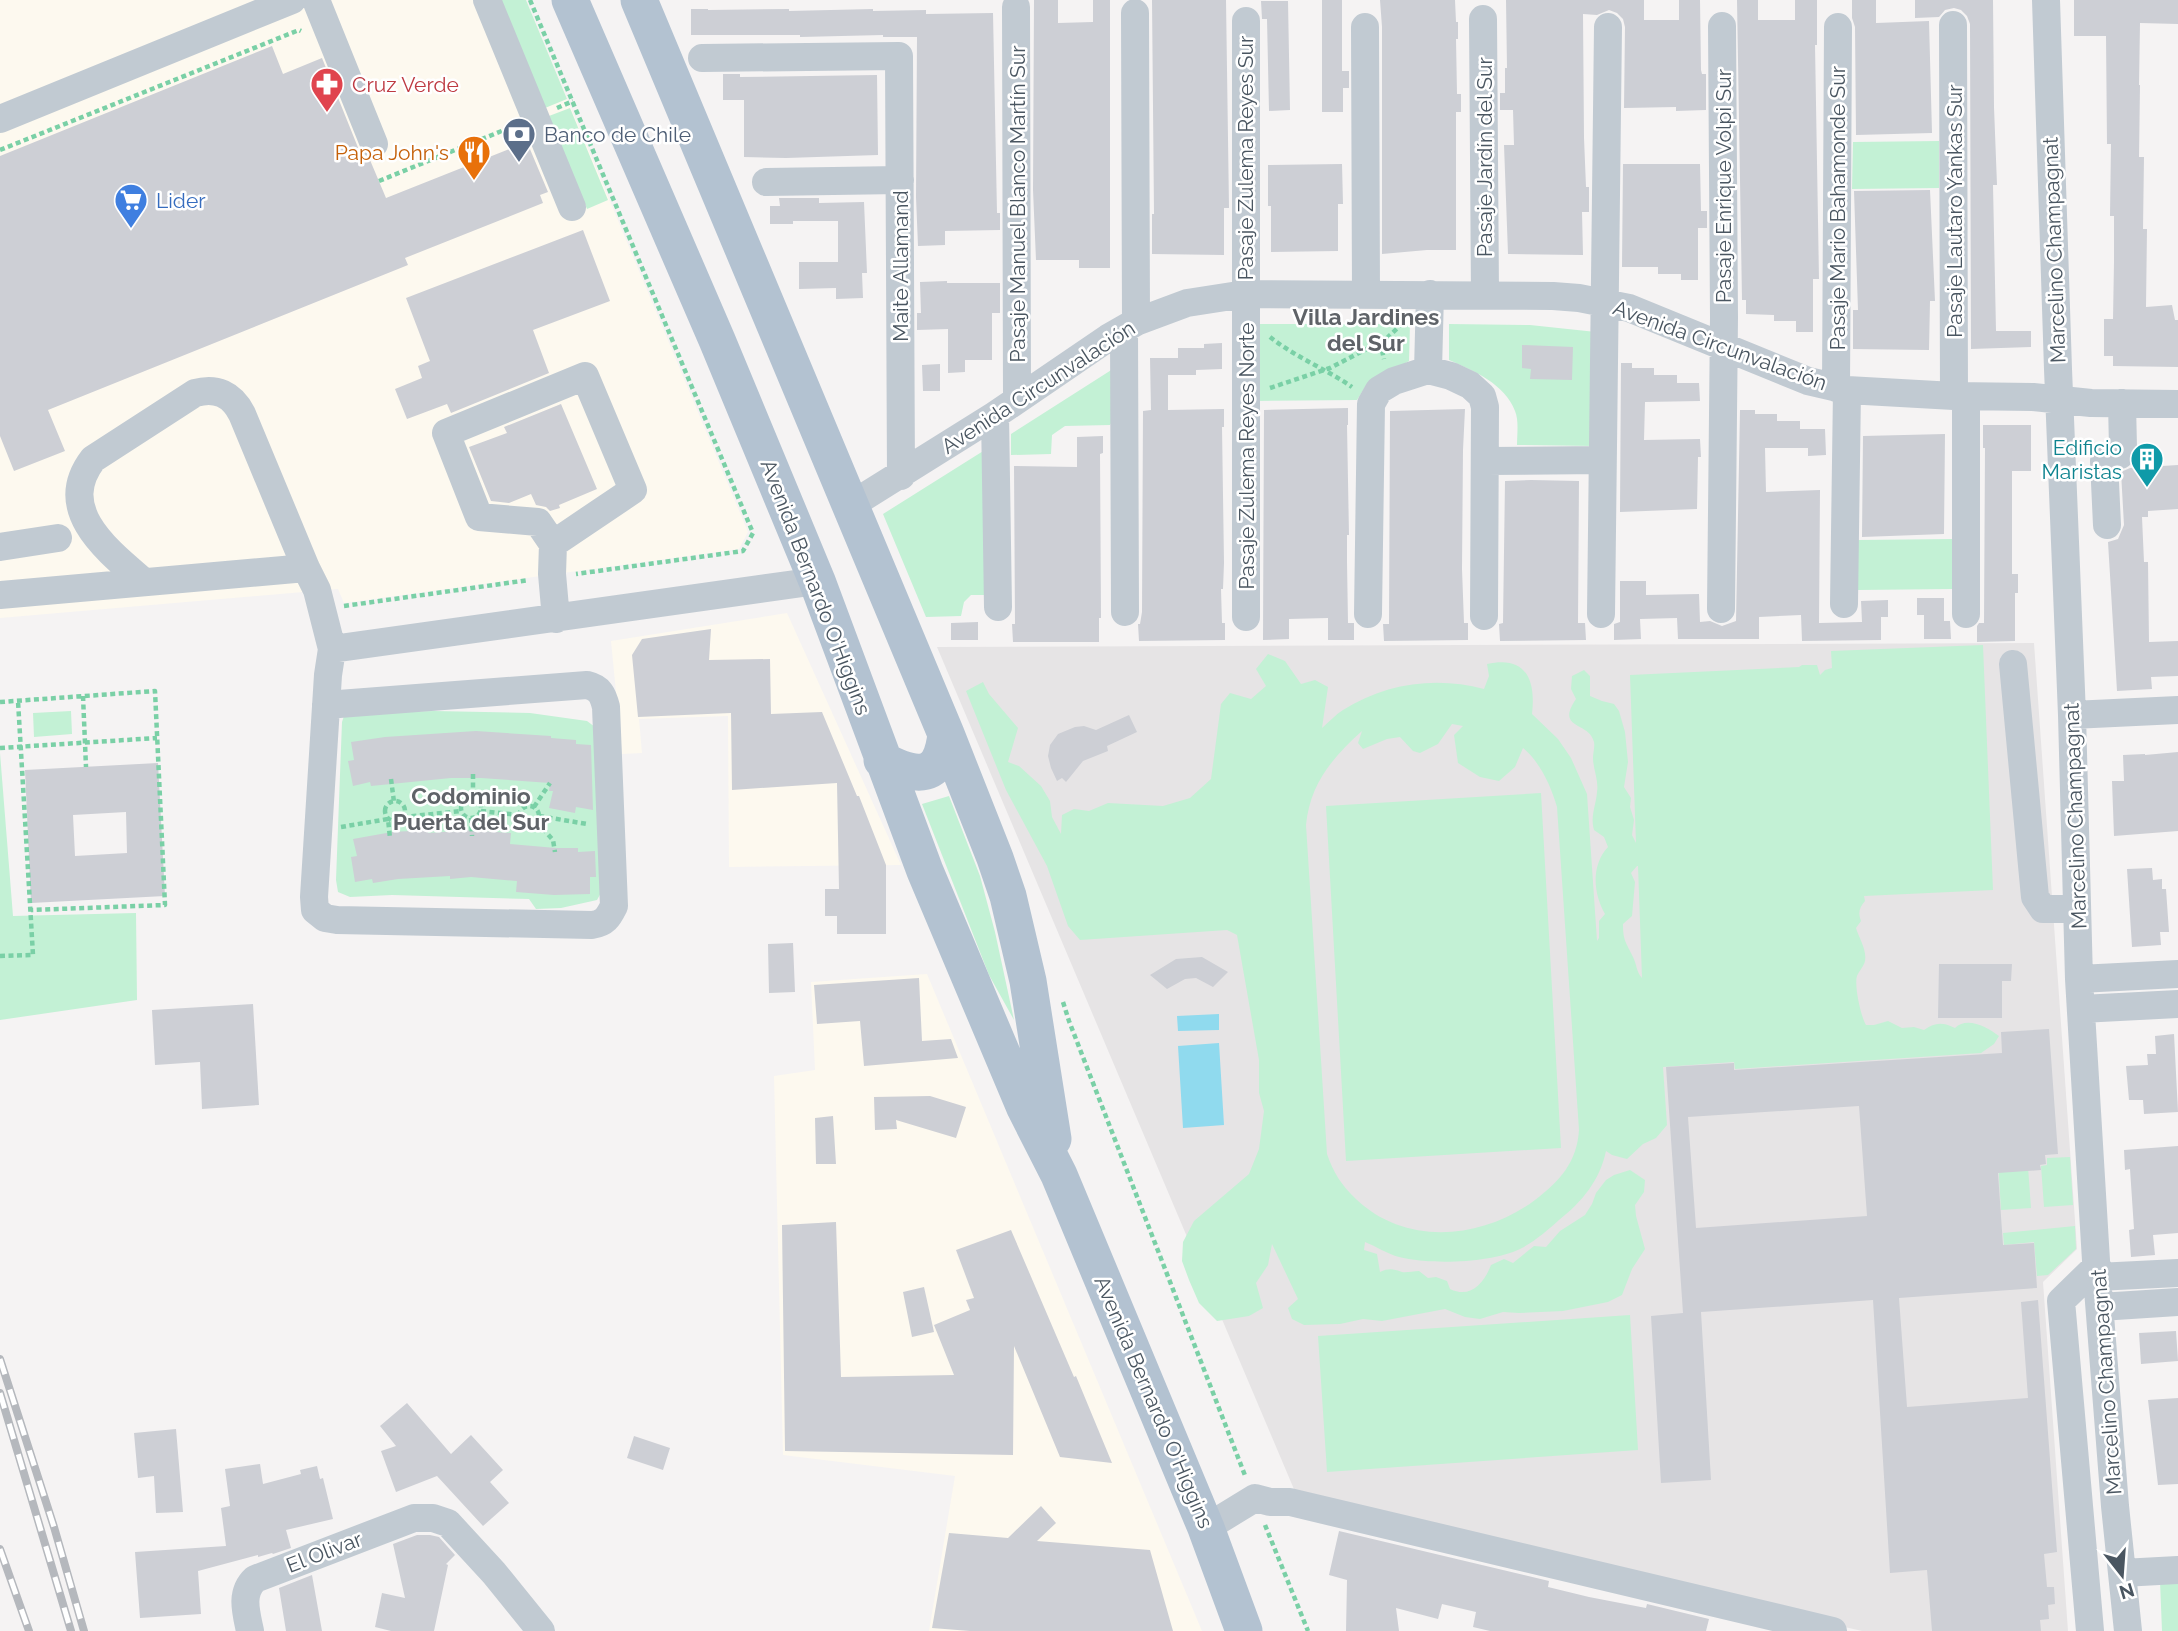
<svg xmlns="http://www.w3.org/2000/svg" width="2178" height="1631" font-family="Raleway,sans-serif">
  <style>
    .commercial { fill: #fdf9ef }
    .education { fill: #e6e4e5 }
    .green { fill: #c3f1d5; fill-rule: evenodd }
    .water { fill: #90daee }
    .building { fill: #cdcfd5; fill-rule: evenodd }
    .lines { fill: none; stroke-linecap: round; stroke-linejoin: round }
    .path { stroke: #7ad0a6; stroke-width: 4.5; stroke-dasharray: 5 3.5; stroke-linecap: butt }
    .minor { stroke: #c1cad2; stroke-width: 28 }
    .major { stroke: #b3c2d1; stroke-width: 37 }
    .rail-casing { stroke: #b5b8bd; stroke-width: 8 }
    .rail { stroke: #fff; stroke-width: 5; stroke-dasharray: 16; stroke-linecap: butt }
    .labels { text-anchor: middle; dominant-baseline: central; stroke-width: 5; stroke-linejoin: round; paint-order: stroke }
    .health-label { font-size: 21px; fill: #be3a42; stroke: #fff; text-anchor: start }
    .service-label { font-size: 21px; fill: #4e5e75; stroke: #fff; text-anchor: start }
    .food-label { font-size: 21px; fill: #c56008; stroke: #fff; text-anchor: end }
    .street-label { font-size: 21px; fill: #4a5661; stroke: #fff }
    .shop-label { font-size: 21px; fill: #366cbe; stroke: #fff; text-anchor: start }
    .culture-label { font-size: 21px; fill: #0d838f; stroke: #fff; text-anchor: end }
    .neighbourhood-label { font-size: 23px; font-weight: bold; fill: #5f6368; stroke: #fff }
  </style>
  <rect width="100%" height="100%" fill="#f5f3f3"/>
  <!-- commercial -->
  <path class="commercial" d="M0,0H526L748,532L739,549L344,603L338,589L0,618Z
    M787,613L901,865L729,867L728,716L639,719L642,753L622,754L611,641Z
    M927,974L1202,1631H929L955,1476L783,1455L774,1076L815,1070L811,982Z"/>
  <!-- education -->
  <path class="education" d="M2034,643L2077,1249L2043,1282L2068,1631H1862L1299,1501L937,647Z"/>
  <!-- green -->
  <path class="green" d="M501,0H526L567,99L545,108Z
    M570,108L608,200L587,209L549,116Z
    M1939,141V188L1852,189L1853,142Z
    M1255,324H1410L1409,361L1365,387L1357,400L1254,401Z
    M1449,324L1530,325L1596,332L1594,446L1517,445C1517,435 1519,420 1515,411C1505,384 1474,371 1449,360Z
    M1116,367V414L1110,425L1065,426L1052,435L1051,454L1011,455V434Z
    M988,448L987,595H971L964,602L961,616L926,617L883,514Z
    M1952,539L1953,589L1858,590V540Z
    M1983,645L1993,890L1864,896L1865,901C1859,908 1858,913 1861,921L1856,928C1859,938 1867,950 1865,961C1864,966 1859,971 1857,976C1854,986 1861,1017 1866,1025H1874L1888,1021L1902,1028L1914,1027L1924,1030C1935,1022 1943,1022 1955,1028C1967,1016 1987,1027 1999,1036L1994,1044L1981,1053L1735,1069L1734,1062L1663,1067L1667,1125L1656,1138L1643,1144L1627,1159L1612,1155L1606,1151C1600,1180 1582,1202 1559,1220C1548,1230 1534,1242 1520,1249C1492,1263 1430,1265 1399,1257C1388,1254 1375,1246 1365,1242L1364,1250L1377,1254L1380,1272C1389,1268 1393,1269 1402,1272C1406,1273 1413,1271 1419,1271L1428,1278L1436,1277L1447,1281L1450,1289C1471,1299 1484,1283 1491,1265L1504,1259L1513,1263L1534,1246L1546,1247L1560,1231L1585,1215L1592,1204L1596,1193L1606,1180L1614,1175L1630,1170L1645,1180L1644,1192L1635,1205L1636,1216L1645,1249L1632,1269L1622,1295L1608,1302L1563,1311L1519,1313L1503,1312L1480,1319L1465,1317L1445,1309L1382,1321L1363,1319L1340,1324L1304,1325L1292,1319L1288,1308L1298,1299L1272,1244L1268,1265L1256,1283L1263,1308L1249,1316L1217,1321L1199,1303L1189,1280L1182,1261L1183,1242L1194,1221L1249,1174L1259,1149L1264,1111L1259,1093V1060L1237,935L1227,930L1080,940L1068,926L1047,866L1006,790L966,691L983,682L989,694L1018,728L1008,762L1019,766L1041,786L1050,801L1052,817L1061,834L1062,815L1074,809L1089,811L1108,803L1163,806L1190,798L1211,779L1221,704L1230,693L1251,699L1266,686L1256,669L1268,654L1285,661L1301,684L1315,680L1328,687L1322,728C1329,722 1335,715 1343,710C1385,683 1437,676 1484,689L1489,676L1487,664C1526,655 1536,680 1532,714L1558,739L1571,758L1587,794L1597,941L1599,938V921L1605,914C1593,893 1591,865 1608,847L1604,837L1594,830C1590,816 1596,806 1597,792C1599,781 1593,769 1593,758C1593,753 1595,747 1594,742C1589,721 1555,730 1576,699L1571,689L1572,676L1584,670L1590,676V696L1602,701L1614,704L1619,711L1625,732L1628,762L1624,787L1631,798L1630,807L1634,820L1632,835L1636,843L1630,675L1799,667L1802,665H1817L1820,675L1825,670L1832,668L1831,651ZM1452,724L1463,726L1454,735L1458,763L1480,777L1499,781L1515,767L1523,748C1540,762 1551,786 1557,807L1579,1130C1577,1162 1560,1181 1535,1200C1483,1239 1406,1247 1356,1199C1342,1186 1333,1172 1327,1154L1306,825C1310,784 1332,758 1362,731L1358,743L1363,749L1387,739L1400,737L1413,751L1420,753L1438,744ZM1637,866H1638L1642,978C1636,971 1637,965 1633,957C1626,942 1623,941 1623,924L1632,916L1635,882L1631,873Z
    M71,711L72,734L34,737L33,713Z
    M434,711L530,713L587,721L595,727L602,891L597,900L561,908L536,909L529,899L392,895L350,897L338,892L336,880L342,722L344,716L353,713Z
    M0,753L13,916L136,913L137,1000L0,1020Z
    M1541,793L1561,1148L1346,1161L1326,806Z
    M949,796L980,876L995,932L1014,1020L989,975L922,804Z
    M2070,1157L2073,1205L2044,1207L2041,1166L2047,1165V1158Z
    M1998,1162L2028,1167L2031,1208L2001,1210Z
    M2075,1226L2076,1249L2048,1275L2037,1276L2034,1242L2004,1245L2003,1233Z
    M1630,1315L1638,1450L1327,1472L1318,1336Z
    M2178,1580V1631H2162L2160,1581Z"/>
  <!-- water -->
  <path class="water" d="M1219,1014V1030L1178,1031L1177,1016Z
    M1219,1043L1224,1125L1183,1128L1178,1046Z"/>
  <!-- building -->
  <path class="building" d="M1034,0H1058V23L1093,22V0H1110V268H1079V260H1036L1033,190Z
    M1152,0H1226L1229,208H1224V255L1152,254V214H1154Z
    M1322,0H1342V71H1349V88H1343V112H1322Z
    M1380,0H1455L1456,22H1458V39H1456L1457,94H1461V112H1456V250H1427L1382,254V27Z
    M1506,0H1644V20H1679V0H1700L1701,70L1702,74H1706V110L1676,111V107L1624,108L1625,27L1623,19L1617,13L1609,10L1597,15L1583,14L1584,138L1586,187H1589V212H1582L1583,255L1508,254L1504,145H1514L1513,110H1500V93H1505V68H1507Z
    M1737,0H1758V20H1795V0H1817V45H1815L1819,279H1813V332H1796V321H1774V315L1746,314V300H1742Z
    M1852,0H1876V23L1929,21L1932,133L1856,135L1855,27L1852,18Z
    M1915,0H1993L1994,107L1997,185H1993L1996,331H2031V347L1971,349L1970,24L1967,16L1961,10L1954,8L1945,10L1939,17L1915,18Z
    M2074,0H2178V24L2140,23L2139,85H2140L2139,157H2144L2143,229H2147L2146,307L2172,305L2175,320H2178V367L2113,366V356H2104V319H2113L2114,262V216H2110L2111,144H2107L2106,36H2074Z
    M1261,1H1288L1290,110L1269,111L1267,19H1262Z
    M691,9H708V10L789,9V11L873,9V11L926,10V14L993,13L997,213H1000V230L945,231V245L918,246L916,197L917,37H883V35L800,37V35H691Z
    M272,46L283,74L322,58L359,150L363,157L370,160L386,198L527,142L548,192L540,195L543,203L405,258L408,265L48,410L65,451L14,471L0,436V156Z
    M723,74H740V77L877,75L878,155L786,158L744,157V100H723Z
    M1342,164L1343,204H1338V251L1271,252V206H1268V165Z
    M1623,164H1700L1701,211H1707V228H1698V280H1681V274H1658V267H1622Z
    M1930,190L1935,301H1930L1929,350L1853,349V310H1858L1854,191Z
    M779,198H819V203L864,202L867,273H862L863,298L836,299V288L799,289V262H838V221H793V224H770V206H780Z
    M583,230L610,301L533,330L549,373L451,413L447,404L407,419L395,389L422,378L418,366L430,361L406,298Z
    M947,281V283H1000V313H992V360H965V372L948,373V329L917,330V313H921L920,282Z
    M1222,343V369L1196,370V375H1168V410L1224,409V427H1222L1224,563L1223,589H1221L1222,623H1225V640L1139,641L1138,624H1140L1142,612L1143,411L1151,410L1150,358H1178V348H1204V344Z
    M1522,345L1573,347L1572,380L1530,379L1531,369L1522,368Z
    M1621,363H1632V368H1654V375H1677V383H1699L1700,401L1645,402L1644,440L1700,439L1701,457H1698L1697,509L1620,512Z
    M940,364V391H923L922,365Z
    M561,404L597,489L559,505L560,508L550,511L546,507L536,505L531,494L509,503L491,501L469,447L507,433L504,427Z
    M1348,408V425H1347L1349,535H1347V562L1348,623H1354V640H1328V618L1289,619V639L1263,640L1264,410Z
    M1465,409L1463,450L1462,569L1464,623H1468V640L1384,641L1383,624H1389L1390,411Z
    M1740,410H1755V414H1777V421H1800V429H1825L1826,455L1808,456V448H1765L1766,492L1820,490L1819,623L1862,622L1861,601L1888,600V617H1881V640L1802,641L1801,615L1759,617V639H1678L1677,618L1640,619L1641,639L1614,640V624L1620,622V581H1646V595L1699,594L1700,622L1710,621L1722,626L1736,621Z
    M1983,425H2031V471H2012V574H2018V593H2015V641L1977,642V626L1979,623H1984L1985,448H1983Z
    M1945,434L1944,534L1862,537L1863,436Z
    M1103,436V453L1100,454L1101,618H1099V642H1013L1012,624H1015L1014,466L1077,467V437Z
    M2178,465V509L2148,511V517H2142L2144,562H2148L2149,642L2178,641V676L2151,677L2152,689L2117,691L2108,542L2118,539L2124,525L2121,472L2130,468Z
    M1531,480L1579,481L1578,623H1585L1586,640L1500,641L1499,624L1503,623L1505,481Z
    M1917,598H1944V621H1950L1951,639H1924V615H1917Z
    M978,622V640H951V623Z
    M711,629L709,660L770,659L771,714L822,712L857,796H859L886,865V934H837V916H825V889H839L837,783L732,790L731,713L638,717L632,655L642,639Z
    M1129,715L1137,732L1107,746L1108,751L1083,761L1066,782L1062,778L1057,781L1051,768L1048,756L1050,745L1058,734L1075,727L1084,726L1096,730Z
    M476,731L551,736V738L576,740V744L591,745L593,810L576,807L575,813L549,808L553,791H549L550,783L481,778H451L371,786L370,782L353,786L348,761L354,760L351,742L385,737Z
    M2178,752V831L2114,836L2112,781H2124L2123,755L2145,754V755Z
    M158,763L165,896L31,903L25,770ZM126,812L127,853L75,856L73,815Z
    M428,830V833L473,830L511,833L510,844L556,848H578V852L595,851L596,877H590V894L554,895L516,892L517,881L471,877L450,879V876L398,879L373,883L372,879L355,882L351,857L357,856L353,839L392,832Z
    M2152,868L2153,880L2162,879V889H2166L2169,932H2160L2161,945L2132,947L2127,869Z
    M793,943L795,992L769,993L768,944Z
    M1202,957L1228,972L1213,987L1196,978L1185,979L1167,989L1150,975L1176,959Z
    M1939,964H2012L2011,981H2002V1018H1938Z
    M919,978L922,1041L951,1039L958,1058L864,1066L860,1021L817,1024L814,985Z
    M253,1004L259,1105L202,1109L200,1062L155,1065L152,1010Z
    M2049,1029L2058,1154L2045,1155L2046,1164L2040,1165L2041,1170L1998,1173L2003,1245L2034,1243L2037,1288L1899,1298L1907,1407L2028,1398L2021,1302L2038,1300L2057,1552L2044,1554L2047,1587H2054L2055,1604L2048,1605L2049,1619L2040,1620L2041,1631H1932L1927,1570L1890,1573L1873,1300L1701,1312L1711,1480L1661,1483L1651,1316L1683,1313L1666,1067L1734,1063V1070L2002,1053L2001,1032ZM1859,1106L1867,1216L1696,1228L1688,1117Z
    M2174,1034L2178,1112L2144,1114L2143,1100H2129L2126,1066L2148,1065L2147,1054H2156L2155,1036Z
    M930,1096L966,1107L956,1138L896,1120L897,1129L875,1130L874,1097Z
    M833,1116L836,1164H816L815,1118Z
    M2178,1146V1233L2153,1235L2155,1255L2131,1257L2129,1230L2134,1229L2130,1169L2125,1170L2124,1150Z
    M836,1222L841,1377L954,1375L934,1325L970,1310L966,1300L974,1298L956,1250L1011,1230L1074,1377L1076,1376L1112,1463L1060,1457L1014,1346L1013,1455L785,1451L782,1225Z
    M924,1287L934,1332L912,1337L903,1292Z
    M2176,1331L2178,1361L2141,1364L2139,1333Z
    M2178,1398V1484L2158,1485L2148,1400Z
    M407,1403L451,1454L471,1435L503,1470L490,1482L509,1503L483,1526L437,1476L396,1492L381,1451L396,1446L380,1426Z
    M176,1429L183,1512L156,1513L154,1476L138,1478L134,1433Z
    M634,1436L670,1448L663,1470L627,1458Z
    M260,1464L263,1484L301,1474L300,1470L317,1466L320,1479L323,1478L333,1519L286,1530L291,1548L273,1554L272,1553L258,1557V1555L198,1571L201,1614L140,1618L135,1552L226,1546L221,1508L230,1506L225,1469Z
    M1041,1506L1056,1523L1037,1541L1150,1550L1173,1631H970L932,1628L949,1533L1008,1538Z
    M1339,1531L1549,1581L1548,1587L1589,1597L1646,1608L1647,1604L1709,1619L1706,1631H1490L1473,1627L1476,1612L1442,1604L1438,1619L1396,1608L1399,1631H1346L1347,1580L1329,1575Z
    M417,1535H430L439,1537L455,1555L446,1564L448,1565L434,1631H391L375,1627L382,1593L405,1598L393,1544Z
    M312,1575L322,1631H286L279,1588Z"/>
  <g class="lines">
    <!-- path -->
    <path class="path" d="M530,0L753,533L743,551L576,574
      M557,108L573,101
      M0,150L299,30L301,31
      M379,181L514,126
      M1270,337C1295,357 1326,369 1352,387
      M1380,342L1384,359
      M1270,388L1330,368L1386,339L1405,321
      M344,606L529,580
      M83,696L86,767
      M0,702L155,691L165,905L31,910
      M0,748L157,738
      M473,774V799
      M391,779L394,802
      M461 808a10 10 0 1 1 20 0a10 10 0 1 1-20 0Z
      M385 811a10 10 0 1 1 20 0a10 10 0 1 1-20 0Z
      M519 816a10 10 0 1 1 20 0a10 10 0 1 1-20 0Z
      M534,807L550,783
      M481,811L519,815
      M539,816L587,824
      M403,817L462,811
      M471,818L472,836
      M537,822L553,840L555,852
      M341,827L388,819L390,838
      M0,956L33,955L18,701
      M1063,1002L1069,1021L1246,1478
      M1265,1525L1308,1631"/>
    <!-- minor -->
    <path class="minor" d="M316,0L374,144
      M487,0L572,207
      M2046,0L2058,369L2072,715L2079,979L2097,1277L2115,1506L2128,1631
      M1016,7L1017,400
      M1135,13L1136,322
      M1483,19L1485,295
      M1246,21V617
      M1953,25L1954,396
      M1365,27L1366,294
      M702,58L899,56L901,476
      M0,119L292,0
      M766,182L900,180
      M1124,329L1125,612
      M1428,370L1430,294
      M1836,388L1838,27
      M995,415L998,607
      M1485,461L1602,460
      M851,505L995,415L1108,338L1136,322L1187,303L1245,294L1553,296L1579,298L1629,308L1808,381L1847,390L1954,396L2033,397L2091,403L2178,404
      M2107,525L2104,461L2105,458L2120,455L2123,448L2122,403
      M553,544L538,522L479,517L446,433L585,376L633,490L553,544L552,574L556,619
      M0,547L58,538
      M144,582C108,551 54,510 93,459L195,393C216,387 232,394 242,414L306,568L317,590L332,649L817,581
      M0,595L306,568
      M1844,604L1847,390
      M1721,609L1724,317L1722,26
      M1368,614L1371,404L1379,390L1394,381L1428,370L1451,376L1470,385L1482,396L1485,407L1484,616
      M1601,614L1608,27
      M1966,614V397
      M2013,664L2035,897L2043,909H2077
      M326,705L587,685C600,688 603,695 606,707L614,906C608,918 605,923 592,925L337,920L325,918L315,910L314,897L328,675L332,649
      M2072,715L2178,710
      M2079,979L2178,974
      M2081,1009L2178,1004
      M2097,1277L2178,1273
      M2100,1307L2178,1302
      M1206,1528L1255,1498L1270,1502H1290L1833,1631
      M2122,1573L2178,1570
      M250,1631C246,1612 240,1593 255,1579L414,1518H433L448,1523L494,1573L541,1631
      M2090,1631L2061,1301L2097,1266"/>
    <!-- major -->
    <path class="major" d="M570,0L717,340L817,581L925,871L1025,1108L1059,1175L1206,1528L1244,1631
      M639,0L946,734L995,858L1008,896L1028,981L1053,1139
      M882,760C917,778 941,781 946,734"/>
    <defs>
      <path id="rail" d="M0,1359L54,1527L84,1631
        M0,1393L71,1631
        M0,1549L29,1631"/>
    </defs>
    <!-- rail casing -->
    <use href="#rail" class="rail-casing"/>
    <!-- rail -->
    <use href="#rail" class="rail"/>
  </g>
  <!-- icons -->
  <defs>
    <symbol id="pharmacy-pin" viewBox="-11 -11 22 30"><path d="M0 17L-7.5 6A9.5 9.5 0 1 1 7.5 6Z" fill="#e0444e" stroke="#fff"/><path d="M-2-6h4v4h4v4h-4v4h-4v-4h-4v-4h4Z" fill="#fff"/></symbol>
    <symbol id="bank-pin" viewBox="-11 -11 22 30"><path d="M0 17L-7.5 6A9.5 9.5 0 1 1 7.5 6Z" fill="#5c6f8a" stroke="#fff"/><path d="M-6-4H6V4H-6ZM0-2.3a2.3 2.3 0 1 0 0 4.6a2.3 2.3 0 1 0 0-4.6Z" fill="#fff"/></symbol>
    <symbol id="restaurant-pin" viewBox="-11 -11 22 30"><path d="M0 17L-7.5 6A9.5 9.5 0 1 1 7.5 6Z" fill="#e8710a" stroke="#fff"/><path d="M-5-6h1v4h1v-4h1v4h1v-4h1v5L-1.5 .5V6h-2V.5L-5-1ZM5-6V6H3V1.5H1.5Q1.5-4 5-6Z" fill="#fff"/></symbol>
    <symbol id="supermarket-pin" viewBox="-11 -11 22 30"><path d="M0 17L-7.5 6A9.5 9.5 0 1 1 7.5 6Z" fill="#3f7fe0" stroke="#fff"/><path d="M-6-5.5h2.5l.6 2H6L4.5 2H-2.5L-4.4-4H-6ZM-1.5 3.2a1.3 1.3 0 1 0 .1 0ZM3 3.2a1.3 1.3 0 1 0 .1 0Z" fill="#fff"/></symbol>
    <symbol id="building-pin" viewBox="-11 -11 22 30"><path d="M0 17L-7.5 6A9.5 9.5 0 1 1 7.5 6Z" fill="#0f9aa8" stroke="#fff"/><path d="M-4-6H4V6H1V3H-1V6H-4ZM-2.5-4.3h1.7v1.8h-1.7ZM.8-4.3h1.7v1.8H.8ZM-2.5-1h1.7V.8h-1.7ZM.8-1h1.7V.8H.8Z" fill="#fff"/></symbol>
  </defs>
  <g fill-rule="evenodd">
    <use href="#pharmacy-pin" x="308" y="65" width="38" height="52"/>
    <use href="#bank-pin" x="500" y="115" width="38" height="52"/>
    <use href="#restaurant-pin" x="455" y="133" width="38" height="52"/>
    <use href="#supermarket-pin" x="112" y="181" width="38" height="52"/>
    <use href="#building-pin" x="2128" y="440" width="38" height="52"/>
  </g>
  <g class="labels">
    <!-- health labels -->
    <g class="health-label">
      <text x="352" y="84">Cruz Verde</text>
    </g>
    <!-- service labels -->
    <g class="service-label">
      <text x="544" y="134">Banco de Chile</text>
    </g>
    <!-- food labels -->
    <g class="food-label">
      <text x="449" y="152">Papa John's</text>
    </g>
    <!-- street labels -->
    <g class="street-label">
      <text transform="translate(1484 157) rotate(-90)">Pasaje Jardín del Sur</text>
      <text transform="translate(1245 158) rotate(-90)">Pasaje Zulema Reyes Sur</text>
      <text transform="translate(1723 186) rotate(-90)">Pasaje Enrique Volpi Sur</text>
      <text transform="translate(1017 204) rotate(-90)">Pasaje Manuel Blanco Martín Sur</text>
      <text transform="translate(1837 208) rotate(-90)">Pasaje Mario Bahamonde Sur</text>
      <text transform="translate(1954 211) rotate(-90)">Pasaje Lautaro Yankas Sur</text>
      <text transform="translate(2054 250) rotate(-92)">Marcelino Champagnat</text>
      <text transform="translate(900 266) rotate(-90)">Maite Allamand</text>
      <text transform="translate(1720 345) rotate(20)">Avenida Circunvalación</text>
      <text transform="translate(1038 387) rotate(-33)">Avenida Circunvalación</text>
      <text transform="translate(1246 456) rotate(-90)">Pasaje Zulema Reyes Norte</text>
      <text transform="translate(816 587) rotate(69)">Avenida Bernardo O'Higgins</text>
      <text transform="translate(2075 816) rotate(-92)">Marcelino Champagnat</text>
      <text transform="translate(2106 1382) rotate(-94)">Marcelino Champagnat</text>
      <text transform="translate(1154 1402) rotate(67)">Avenida Bernardo O'Higgins</text>
      <text transform="translate(324 1552) rotate(-21)">El Olivar</text>
    </g>
    <!-- shop labels -->
    <g class="shop-label">
      <text x="156" y="200">Lider</text>
    </g>
    <!-- culture labels -->
    <g class="culture-label">
      <text x="2122" y="447">Edificio<tspan x="2122" dy="24">Maristas</tspan></text>
    </g>
    <!-- neighbourhood labels -->
    <g class="neighbourhood-label">
      <text x="1366" y="316">Villa Jardines<tspan x="1366" dy="26">del Sur</tspan></text>
      <text x="471" y="795">Codominio<tspan x="471" dy="26">Puerta del Sur</tspan></text>
    </g>
  </g>
  <!-- north arrow -->
  <g transform="translate(2122 1575) rotate(163)" stroke="#ffffff" stroke-width="5" paint-order="stroke">
  <path d="M0-5L12 26L0 18L-12 26Z" fill="#4a5661"/>
  <text y="-10" font-size="19" font-weight="bold" text-anchor="middle" fill="#4a5661">N</text>
  </g>
</svg>
